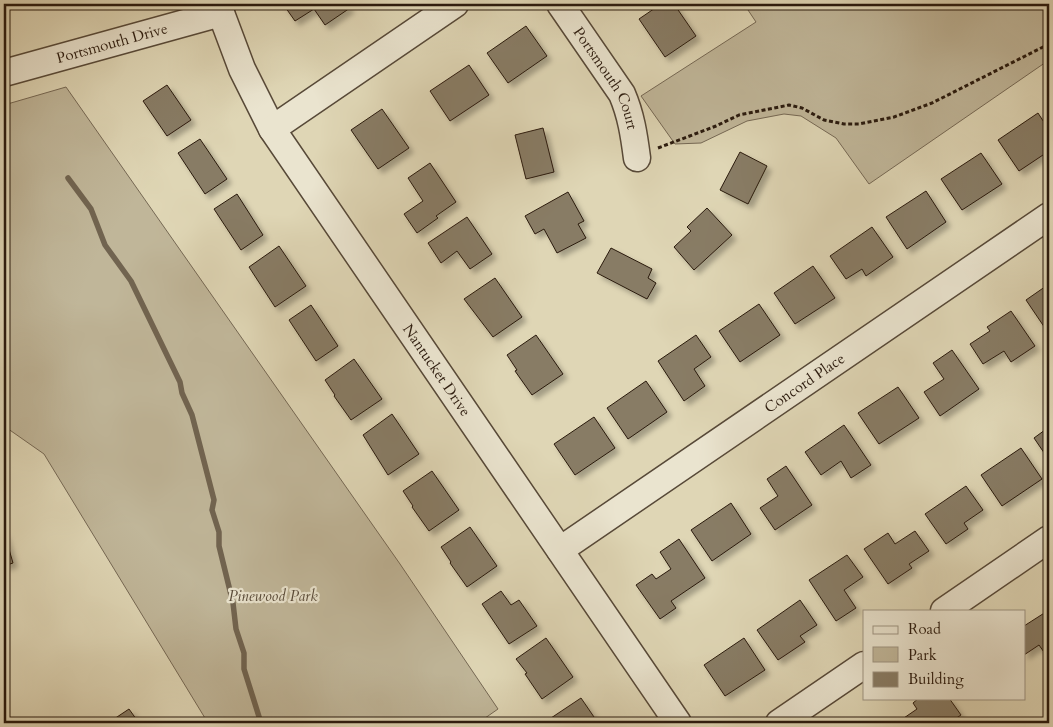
<svg xmlns="http://www.w3.org/2000/svg" width="1053" height="727" font-family="Cardo,serif">
  <style>
    .green { fill: #c0b699; stroke: #756854 }
    .lines { fill: none; stroke-linecap: round; stroke-linejoin: round }
    .stream { stroke: #716450; stroke-width: 5.5 }
    .building { fill: #887c65; stroke: #2a1a0e; filter: url(#shadow) }
    .minor-casing { stroke: #574938; stroke-width: 29 }
    .path { stroke: #2a1a0e; stroke-width: 3; stroke-dasharray: 4 2.5; stroke-linecap: butt }
    .minor { stroke: #eae4cf; stroke-width: 26 }
    .labels { text-anchor: middle; dominant-baseline: central; stroke-width: 4.5; stroke-linejoin: round; paint-order: stroke }
    .street-label { font-size: 15px; fill: #2a1a0e; stroke: #eae4cf }
    .park-label { font-size: 15px; font-style: italic; fill: #574938; stroke: #eae4cf }
  </style>
  <defs>
    <filter id="shadow"><feDropShadow dx="4.5" dy="4.5" stdDeviation="2.5" flood-color="#0004"/></filter>
  </defs>
  <rect width="100%" height="100%" fill="#dfd6b5"/>
  <filter id="stains"><feTurbulence type="fractalNoise" baseFrequency=".004" numOctaves="4"/><feColorMatrix values="0 0 0 0 .2 0 0 0 0 .09 0 0 0 0 .02 0 0 0 .5 -.17"/></filter>
  <radialGradient id="worn" r=".72"><stop offset=".6" stop-color="#630" stop-opacity="0"/><stop offset="1" stop-color="#630" stop-opacity=".3"/></radialGradient>
  <!-- green -->
  <path class="green" d="M744,4H1049V60L869,184L836,138L801,116L784,114L747,121L701,143L675,144L641,96L756,22Z
    M66,87L400,564L498,709L478,723H208L44,454L4,426V105Z"/>
  <g class="lines">
    <!-- stream -->
    <path class="stream" d="M68,178L91,209L105,245L131,281L180,382L182,393L192,415L214,500L212,510L219,532V546L233,603L236,629L244,653V669L261,723"/>
  </g>
  <!-- building -->
  <path class="building" d="M283,4H346L350,8L325,25L314,9L295,21Z
    M661,4H674L696,36L665,57L639,19Z
    M526,26L547,56L508,83L487,53Z
    M469,65L489,95L450,121L430,91Z
    M167,85L191,120L167,136L143,101Z
    M382,109L409,148L378,169L351,130Z
    M1038,113L1049,130V151L1019,171L998,140Z
    M543,128L554,172L526,179L515,135Z
    M200,139L227,179L205,194L178,153Z
    M740,152L767,166L748,204L720,190Z
    M981,153L1002,184L962,210L941,179Z
    M430,163L456,202L436,216L438,218L417,233L404,214L423,201L408,178Z
    M926,191L946,222L907,249L886,217Z
    M568,192L584,221L578,224L586,238L557,253L544,229L535,234L525,216Z
    M237,194L263,235L241,250L214,209Z
    M707,208L732,235L694,270L674,247L691,231L687,227Z
    M467,217L492,254L470,269L457,251L441,263L428,243Z
    M872,227L893,257L866,276L862,269L846,279L830,256Z
    M279,246L306,286L275,307L249,267Z
    M611,248L652,269L648,278L656,283L647,299L597,273Z
    M813,266L835,298L795,324L774,293Z
    M495,278L522,317L493,337L464,299Z
    M1049,284V329L1047,331L1026,300Z
    M759,304L780,335L740,362L719,331Z
    M311,305L338,346L316,361L289,320Z
    M1011,311L1035,346L1011,362L1004,351L983,364L970,344L990,331L987,327Z
    M536,335L563,374L532,395L515,371L517,370L507,355Z
    M696,335L711,357L694,369L705,386L684,401L658,361Z
    M952,350L979,389L940,416L924,392L944,379L933,363Z
    M354,359L382,399L351,420L334,396L335,395L325,380Z
    M646,381L667,412L628,439L607,408Z
    M898,387L919,418L879,444L858,413Z
    M392,414L419,454L388,475L363,435Z
    M594,417L615,448L575,475L554,444Z
    M844,425L871,465L851,478L841,461L821,475L805,452Z
    M1049,427V460L1034,438Z
    M1021,448L1042,479L1002,506L981,475Z
    M786,466L812,505L775,530L760,508L778,496L767,479Z
    M432,471L459,510L429,531L412,507L413,506L403,491Z
    M966,486L983,510L964,523L968,529L946,544L925,514Z
    M731,503L751,534L712,561L691,530Z
    M470,527L497,566L467,587L450,563L451,562L441,547Z
    M915,531L929,551L909,564L912,568L888,584L864,549L888,533L895,544Z
    M4,532L13,563L4,566Z
    M679,539L705,578L671,601L676,608L660,619L636,585L652,574L656,579L671,569L660,552Z
    M847,555L863,577L844,590L856,608L836,621L809,580Z
    M501,591L511,605L519,600L537,626L509,644L482,604Z
    M800,600L817,625L800,636L805,642L778,660L757,630Z
    M1049,610V652L1046,655L1039,645L1024,655V626Z
    M546,638L573,677L542,699L525,674L527,673L516,659Z
    M744,638L765,670L725,696L704,665Z
    M581,698L594,717L585,723H550L548,720Z
    M919,698H949L961,715L949,723H904L901,720L917,709L913,703Z
    M129,709L139,723H108Z"/>
  <g class="lines">
    <defs>
      <g id="minor">
        <path id="s1" d="M220,4L221,13L242,69L272,129L678,723"/>
        <path id="s2" d="M560,4L622,94C631,115 634,135 637,158"/>
        <path id="s3" d="M4,73L221,13"/>
        <path d="M272,129L455,4"/>
        <path id="s4" d="M560,550L1049,216"/>
        <path d="M944,611L1049,539"/>
        <path d="M779,723L864,665"/>
      </g>
    </defs>
    <!-- minor casing -->
    <use href="#minor" class="minor-casing"/>
    <!-- path -->
    <path class="path" d="M658,148L716,126L739,115L789,105L802,108L824,120L844,124H859L894,117L932,103L1049,44"/>
    <!-- minor -->
    <use href="#minor" class="minor"/>
  </g>
  <g class="labels">
    <!-- street labels -->
    <g class="street-label">
      <text stroke="none"><textPath href="#s3" startOffset="112">Portsmouth Drive</textPath></text>
      <text stroke="none"><textPath href="#s2" startOffset="88">Portsmouth Court</textPath></text>
      <text stroke="none"><textPath href="#s1" startOffset="428">Nantucket Drive</textPath></text>
      <text stroke="none"><textPath href="#s4" startOffset="296">Concord Place</textPath></text>
    </g>
    <!-- park labels -->
    <g class="park-label">
      <text x="273" y="596">Pinewood Park</text>
    </g>
  </g>
  <!-- margin -->
  <rect width="1053" height="727" fill="none" stroke="#dfd6b5" stroke-width="20"/>
  <rect x="5" y="5" width="1043" height="717" fill="none" stroke="#2a1a0e" stroke-width="2.5"/>
  <rect x="10" y="10" width="1033" height="707" fill="none" stroke="#2a1a0e"/>
  <!-- legend -->
  <rect x="863" y="610" width="162" height="90" fill="#eae4cf" stroke="#9d9382"/>
  <rect x="873" y="626" width="25" height="8" fill="#eae4cf" stroke="#9d9382"/>
  <text x="908" y="634" font-size="15" fill="#2a1a0e">Road</text>
  <rect x="873" y="647" width="25" height="15" fill="#c0b699" stroke="#9d9382"/>
  <text x="908" y="660" font-size="15" fill="#2a1a0e">Park</text>
  <rect x="873" y="672" width="25" height="15" fill="#887c65" stroke="#9d9382"/>
  <text x="908" y="684" font-size="15" fill="#2a1a0e">Building</text>
  <rect width="100%" height="100%" filter="url(#stains)"/>
  <rect width="100%" height="100%" fill="url(#worn)"/>
</svg>
